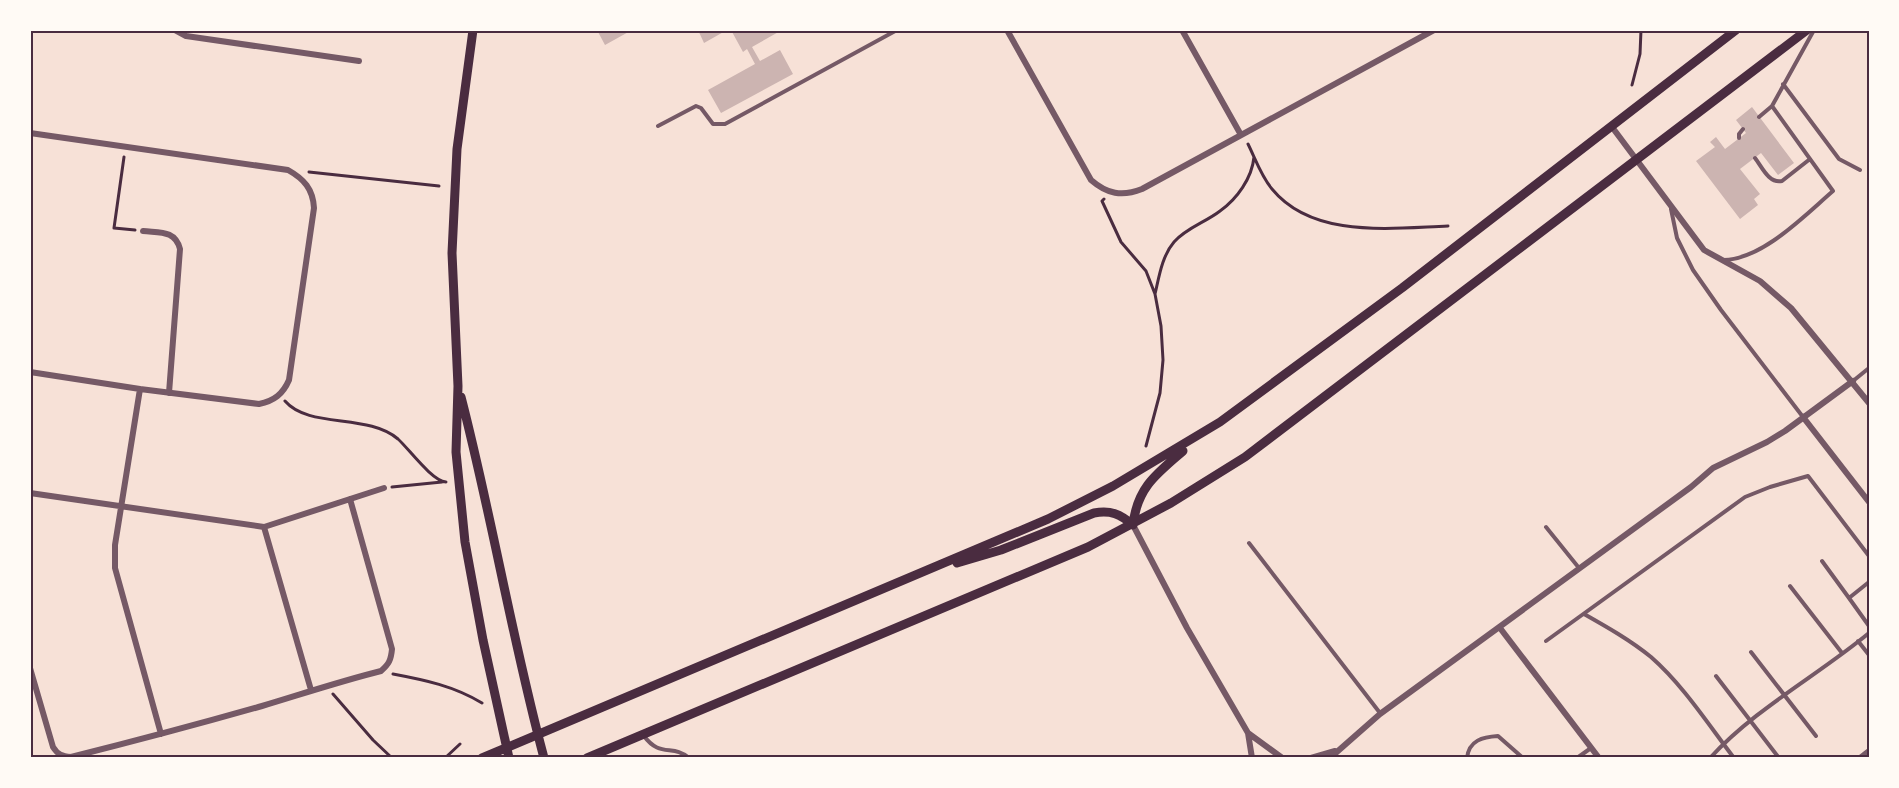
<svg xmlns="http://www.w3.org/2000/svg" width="1899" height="788" font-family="'Fira Sans',sans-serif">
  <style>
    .building { fill: #ccb4b1 }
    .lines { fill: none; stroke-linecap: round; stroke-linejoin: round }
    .path { stroke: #4a2c40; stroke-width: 3 }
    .service { stroke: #755966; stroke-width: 4 }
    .minor { stroke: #755966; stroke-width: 6 }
    .secondary { stroke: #4a2c40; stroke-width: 9 }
    .neatline { fill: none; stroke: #4a2c40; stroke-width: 2 }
  </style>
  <rect width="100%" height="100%" fill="#f7e1d7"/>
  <!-- building -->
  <path class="building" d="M597,30H632L605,45Z
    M698,30H727L704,43Z
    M731,30H782L752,47L760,61L780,50L793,74L721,113L708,90L755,64L747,49L743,52Z
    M1752,107L1794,163L1778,175L1761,153L1740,169L1760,194L1754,199L1758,205L1740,219L1696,161L1715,147L1710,142L1716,137L1725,149L1746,133L1736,120Z"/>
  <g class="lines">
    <!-- path -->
    <path class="path" d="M1632,85L1640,54L1641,30
      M1248,144C1255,158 1261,176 1272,189C1313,239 1391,228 1448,226
      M124,157L114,228L135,230
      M309,172L439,186
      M1104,199L1102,201L1121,242L1146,271L1155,294L1161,326L1163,360L1160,393L1146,446
      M1155,294C1159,277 1162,256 1174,242C1186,228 1206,222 1220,211C1237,199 1252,178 1254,157
      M285,401C309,429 368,413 398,439C409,449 432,481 446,482
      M392,487L442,482
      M393,674C425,680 454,686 482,703
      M333,694L373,740L392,758
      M445,758L460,744"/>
    <!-- service -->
    <path class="service" d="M1783,84L1839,159L1860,170
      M1759,117L1772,106
      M658,126L696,106L701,108L713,124H725L897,30
      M1739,138V134L1743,129
      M1755,158C1762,167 1769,184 1782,181L1810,159
      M1671,209L1677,238L1693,270L1721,310L1803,417
      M1724,260C1763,259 1805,215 1833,191L1772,106L1814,30
      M1853,381L1869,368
      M1546,527L1579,568
      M1249,543L1380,713
      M1822,561L1849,598
      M1869,582L1849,598L1869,626
      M1790,586L1842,653
      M1584,614C1607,627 1630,640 1651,657C1683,685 1708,724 1734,758
      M1546,641L1745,497L1770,487L1808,476L1869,556
      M1858,641L1869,655
      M1751,652L1816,736
      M1716,676L1779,758
      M644,736C660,758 673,744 689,758
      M1467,758C1469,740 1483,737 1498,736L1523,758
      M1577,758L1591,748
      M1710,758C1756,708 1817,676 1869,633"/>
    <!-- minor -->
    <path class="minor" d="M175,30L186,36L359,61
      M1007,30L1091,180C1107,194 1122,197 1142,189L1434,30
      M1182,30L1241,135
      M1612,127L1704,250L1760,281L1791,308L1869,403
      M30,133L288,170C304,179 313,189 314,208L289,380C283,394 274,401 259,404L140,389L30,372
      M143,231C160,233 175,230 180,249L169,393
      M140,389L115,545V568L161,734
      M1803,417L1869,502
      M30,493L264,527L384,488
      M1133,525L1187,628L1248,733L1252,758
      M264,527L311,690
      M1500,628L1599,758
      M30,668L53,747C58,755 62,756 71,757C135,741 199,724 262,706C302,694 341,681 381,671C389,664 391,660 392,649L350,499
      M1248,733L1281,757
      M1311,758L1335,751
      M1330,758L1380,714L1691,487L1713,468L1767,442L1785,431L1853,381
      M1860,758L1869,751"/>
    <!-- secondary -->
    <path class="secondary" d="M473,30L457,149L452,253L458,386L456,452L465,542L483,640L509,758
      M461,397C492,517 512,639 544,758
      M1133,525C1137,488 1156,474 1183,451
      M957,563L1001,550L1094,513C1111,510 1120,514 1133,525
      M482,758L1048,519L1113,486L1220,422L1402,288L1736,30
      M587,758L1088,547L1171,503L1245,457L1807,30"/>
  </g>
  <!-- border -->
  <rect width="1899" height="788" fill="none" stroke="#fffaf5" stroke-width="63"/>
  <rect x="32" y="32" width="1836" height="724" class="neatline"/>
</svg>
